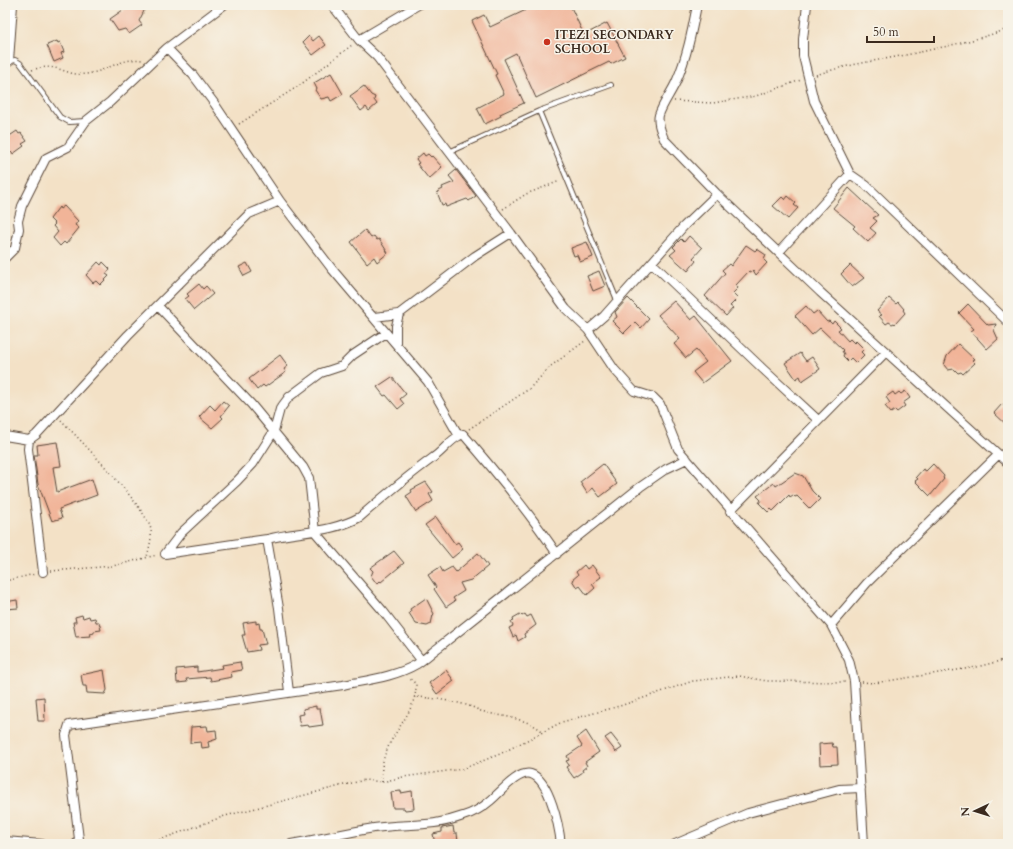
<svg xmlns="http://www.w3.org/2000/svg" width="1013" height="849" font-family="Cardo,serif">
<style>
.building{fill:#f1b498}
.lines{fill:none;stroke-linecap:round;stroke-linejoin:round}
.service-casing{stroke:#574537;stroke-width:6}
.minor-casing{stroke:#574537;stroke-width:10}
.path{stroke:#574537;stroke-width:1.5;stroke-dasharray:1 3;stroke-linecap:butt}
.service{stroke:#fff;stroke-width:4}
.minor{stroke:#fff;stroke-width:8}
.poi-dot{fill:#c8321e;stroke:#f7f3e8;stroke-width:1.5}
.labels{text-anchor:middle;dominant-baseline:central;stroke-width:3;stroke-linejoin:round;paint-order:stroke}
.poi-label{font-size:12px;font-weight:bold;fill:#3b2a1e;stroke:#f7f3e8;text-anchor:start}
</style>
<rect width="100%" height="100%" fill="#f7f3e8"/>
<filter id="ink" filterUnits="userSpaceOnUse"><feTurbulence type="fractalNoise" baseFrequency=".025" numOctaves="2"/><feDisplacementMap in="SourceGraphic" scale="8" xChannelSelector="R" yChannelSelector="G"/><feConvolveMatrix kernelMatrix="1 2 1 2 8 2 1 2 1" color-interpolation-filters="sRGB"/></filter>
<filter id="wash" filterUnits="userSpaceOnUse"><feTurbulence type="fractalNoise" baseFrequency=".012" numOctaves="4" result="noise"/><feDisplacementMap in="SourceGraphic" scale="16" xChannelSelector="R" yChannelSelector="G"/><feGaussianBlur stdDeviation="0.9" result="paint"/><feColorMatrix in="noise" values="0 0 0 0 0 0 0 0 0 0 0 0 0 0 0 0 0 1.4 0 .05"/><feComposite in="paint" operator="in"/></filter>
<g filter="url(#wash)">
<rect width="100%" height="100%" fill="#f3e1c6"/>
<g id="blocks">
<path class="building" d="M130,5H140L144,11L139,21L142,25L129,34L125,29L118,31L110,19Z
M524,5H570L584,35L607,23L625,57L611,64L609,62L536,98L516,53L504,59L524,103L500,114L501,116L485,124L477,108L504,94L495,75L497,74L472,21L484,15L490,27L526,10Z
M309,36L313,41L319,36L326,45L313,55L303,42Z
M57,41L58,43L60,42L64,52L61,53L63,58L54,62L47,45Z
M331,73L343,94L331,101L329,97L321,99L315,90L317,89L314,83Z
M364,86L371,95L375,97L374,100L377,104L369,111L366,107L361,111L350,96Z
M17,131L19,134L21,133L27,141L22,144L24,146L13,154L12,152L10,154L5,148V139Z
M423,153L425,156L428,154L431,157L432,156L442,167L429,179L417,164L419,163L416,159Z
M456,170L476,196L469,201L467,199L446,207L445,204L442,205L437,192L443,189L442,187L454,182L449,176Z
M849,188L878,215L873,218L877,221L870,228L876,233L868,242L853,228L855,226L833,208Z
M788,196L796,203L794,205L798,208L788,219L773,206L782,197L785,200Z
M64,206L78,221L75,225L79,228L66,244L64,242L60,246L53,238L58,232L53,226L55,224L50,219L59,207L60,209Z
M365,230L371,238L374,236L377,240L379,239L388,253L377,262L374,257L367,263L351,242Z
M689,236L702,248L693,258L696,261L688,271L670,255L676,250L673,247L681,239L684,242Z
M587,242L593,257L580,262L577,255L574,256L571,248Z
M746,245L755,251L757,249L766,255L764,260L767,263L756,275L753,270L751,272L749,271L736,285L738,288L733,293L738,298L730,306L733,308L726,316L705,296L725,273L722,270L729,264L731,266Z
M98,262L101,265L103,262L110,269L106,274L109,276L100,285L96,281L93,283L86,275Z
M247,263L252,272L244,276L239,267Z
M850,265L864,278L852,287L841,274Z
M599,271L605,286L593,291L587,276Z
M199,284L203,289L206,286L213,294L194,310L185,299L189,296L187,294Z
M628,298L649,319L641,328L635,322L624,333L612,321L617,317L615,312Z
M889,298L896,304L898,302L904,309L903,310L905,313L895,324L894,323L892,324L889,322L886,324L879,316L882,315L877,311Z
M674,301L691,320L696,316L732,361L702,383L693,372L706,362L696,350L686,358L674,344L680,339L658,315Z
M968,304L988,325L996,324L994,330L998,339L987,349L971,331L974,329L959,313Z
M806,306L813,314L817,311L827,322L829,321L832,324L834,321L841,328L838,330L848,341L850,339L854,343L856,341L864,349L861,352L864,355L856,363L851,358L848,361L843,356L844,354L842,351L843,350L820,328L812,335L795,316Z
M958,344L974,359L972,360L975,363L963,374L961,372L958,373L954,369L948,370L944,365L947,356Z
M800,353L806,361L812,357L820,369L802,381L800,376L796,379L785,363Z
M280,355L288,366L284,369L286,372L265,387L263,385L257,390L249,379Z
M392,377L406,394L400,399L404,404L398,409L386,395L384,396L377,387Z
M905,391L910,398L903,403L905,406L897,412L895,410L891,413L885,406L890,403L886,397L893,392L895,395L899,392L901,394Z
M223,401L229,406L221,416L223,418L212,428L199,417L210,405L215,410Z
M1002,404L1008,409V426L994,413Z
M57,442L61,466L53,467L57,492L92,479L97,495L59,509L62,518L52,521L38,484L34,455H38L37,445Z
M603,464L617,484L600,497L593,488L587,493L580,482Z
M933,464L944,476L943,478L944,479L930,496L915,481L918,479L916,477L923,469L926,471Z
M795,473L803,476L812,491L820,499L810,509L797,496L795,497L793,495L790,497L789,495L773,511L771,509L768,512L759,503L761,500L757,496L774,483L776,486Z
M426,482L433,492L429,494L433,501L416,512L406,496L412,492L411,490Z
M436,517L455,544L458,542L463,549L452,558L425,525Z
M394,551L404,563L381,582L380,581L377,584L371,576L373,571L370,568Z
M478,553L488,566L471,580L460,583L464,591L453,598L455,601L446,607L434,589L436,587L428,575L440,567L443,572L452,567L456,572Z
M584,565L587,569L592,565L601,577L592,584L595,588L587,595L580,586L577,588L572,580L578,575L576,572Z
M426,598L434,614L433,615L431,624L427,626L416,624L409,613L411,611L410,609Z
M17,600L18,608L6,609L5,602Z
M520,614L522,616L525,614L527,617L531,615L536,625L524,634L525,637L518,641L516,635L513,637L509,628L513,626L511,622L514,621L513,618Z
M82,615L83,618L89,616L90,619L95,618L96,622H99L101,630L94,631V633L90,634L91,636L76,637L73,622H76L75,617Z
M256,621V624L259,623L260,629H262L266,644L258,645L259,650L247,652L242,635H245L243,623Z
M240,662L242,670L231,672L232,677L211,681L210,677L186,679L187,682L177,683L176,669L197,667V672L223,668L222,665Z
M104,670L107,690L105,694L87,693L86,686H83L81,675Z
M446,670L454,681L437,694L429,683Z
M44,697L45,721H38L36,698Z
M316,706V709H320L323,725L309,727L308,725L300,726L298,715L304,714L303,709Z
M207,726L208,731L216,730L217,739L208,742L209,747L202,748L201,742L190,743L191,727Z
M586,731L599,752L585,762L587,766L582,770L583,772L574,778L566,767L569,765L566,761L569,760L567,756L582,746L577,738Z
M611,734L622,748L616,752L605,738Z
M832,743L833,747H837L838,764L820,765L819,744Z
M401,791V793L412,791L414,809L405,810L404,808H393L391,792Z
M453,826L454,833H457L458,843L435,844L433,834L442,832V828Z"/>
</g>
</g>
<g filter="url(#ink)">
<use href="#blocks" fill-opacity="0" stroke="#574537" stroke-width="1"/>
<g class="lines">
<defs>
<path id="service" d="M5,63L15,60L20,63L60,117L69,122L86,121
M539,111L617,300
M449,152L539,111L611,85"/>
<path id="minor" d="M332,5L359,40L377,57L511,233L566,309L588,330L614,369L634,391L653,397L660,404L678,449L831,625L849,660L854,681L864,844
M697,5C692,31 687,57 676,82C671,93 663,103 659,115C657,123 661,131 664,139L717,194L820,292L1008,463
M807,5L803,39V56L814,101L850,174L866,185L1008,322
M359,40L418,5
M167,48L193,75L214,103L280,201L332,269L428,382L459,436L463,434C496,472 529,512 557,554
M9,61L13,5
M779,252L850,174
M5,258L15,248L19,229L18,221L22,206L46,158L68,147L86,121L110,102L167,48L224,5
M652,263L763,369L818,420
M158,306L251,404L303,467L309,478L315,532L383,611L421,660
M374,317L399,314L475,256L511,233
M588,330L604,316L684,226L717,194
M396,344V326L399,314
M5,436L29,440L36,435L128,335L249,214L280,201
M29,440L28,449L43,572
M730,511L886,352
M267,539L279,608L289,692
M165,554L267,539C298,531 331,533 360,517C384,496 408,476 434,457C443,451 450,440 459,436
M165,554L181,533L237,481L253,464L274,431L280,409L289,397L321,373L342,366L353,355L386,333
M831,625L867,583L998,455
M5,841L42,844
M76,844L79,839L66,735L69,725L343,685C367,680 395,677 417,664C425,659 432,652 439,647L640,487L666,469L687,459
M291,844C318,839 346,833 374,828C406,823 431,828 463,816C473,813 482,808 490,801C499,794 518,770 531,774C550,780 559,827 561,844
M675,844L748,813L839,789L861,788"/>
</defs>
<use href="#service" class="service-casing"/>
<use href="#minor" class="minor-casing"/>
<path class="path" d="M32,70C59,61 65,77 86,74C106,72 122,57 142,60
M816,75C850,63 885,60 920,52C949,46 979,39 1008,29
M674,101L713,103L756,96L801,80
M239,124L300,85L352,45
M503,209L526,194L560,181
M5,229L10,224
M61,420C79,439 148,509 151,530C152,539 149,548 147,557
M469,429L529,389L551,366L585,341
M51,571L113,566L157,555
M5,581L35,574
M862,682L874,683L977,667L1008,659
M414,697C428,697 460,702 472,707C475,708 478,710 481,711C501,717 525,717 542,731
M382,782C377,739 417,720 416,684L409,678
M113,844L126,842L138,844
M148,844L225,816L348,784L365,780L382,782L403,777L462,769L500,754L562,722L623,705L693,681L739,676L767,681L846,682"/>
<use href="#service" class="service"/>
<use href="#minor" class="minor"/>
</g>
</g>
<circle class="poi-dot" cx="547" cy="42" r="4"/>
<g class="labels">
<g class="poi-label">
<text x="555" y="35">ITEZI SECONDARY<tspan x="555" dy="14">SCHOOL</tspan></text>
</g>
</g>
<rect width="1013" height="849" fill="none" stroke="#f7f3e8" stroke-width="20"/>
<g transform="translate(975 811) rotate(266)" stroke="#f7f3e8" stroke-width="3" paint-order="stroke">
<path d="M0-3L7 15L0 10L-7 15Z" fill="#3b2a1e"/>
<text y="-6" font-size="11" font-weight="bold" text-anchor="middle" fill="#3b2a1e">N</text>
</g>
<path d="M867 36v6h67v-6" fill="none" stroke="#3b2a1e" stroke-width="2"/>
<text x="873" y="36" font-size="12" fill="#3b2a1e" stroke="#f7f3e8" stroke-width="3" paint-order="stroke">50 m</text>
</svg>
